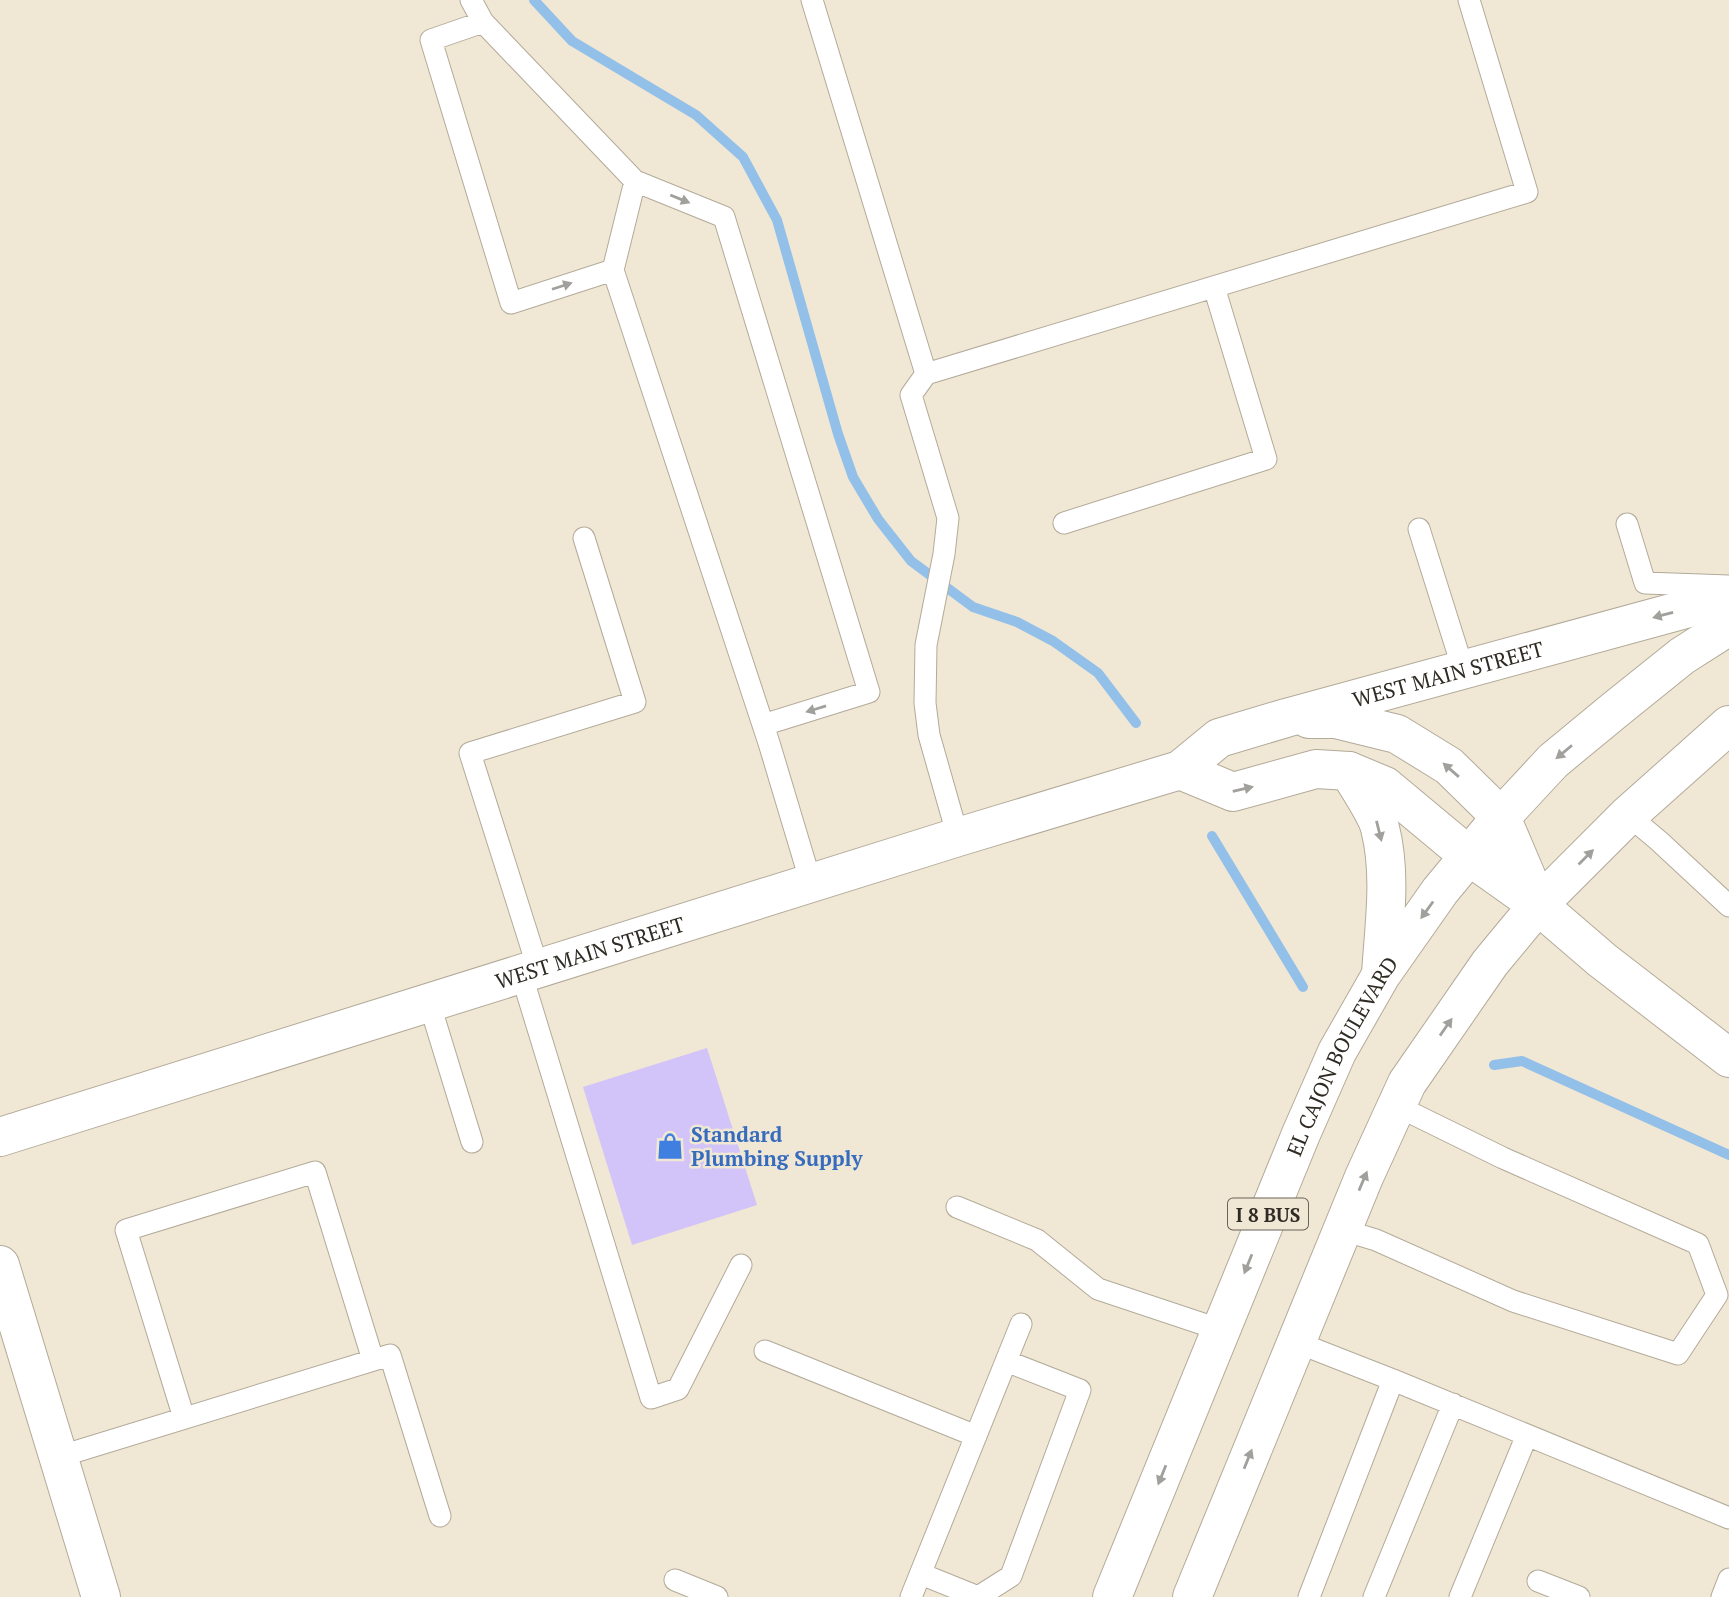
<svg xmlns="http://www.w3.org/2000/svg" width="1729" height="1597" font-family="'PT Serif',serif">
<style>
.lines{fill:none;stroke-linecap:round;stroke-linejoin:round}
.stream{stroke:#93c0e9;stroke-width:10}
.building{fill:#d2c3f8}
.lane-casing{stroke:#b3aa99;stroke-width:23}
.secondary-casing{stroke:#b3aa99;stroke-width:40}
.primary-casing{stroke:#b3aa99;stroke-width:40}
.lane{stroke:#fff;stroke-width:21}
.secondary{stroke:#fff;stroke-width:38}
.primary{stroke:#fff;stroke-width:38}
.oneway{fill:#a1a09c}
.labels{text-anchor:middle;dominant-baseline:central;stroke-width:5;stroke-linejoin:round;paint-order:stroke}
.shield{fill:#f1e7d5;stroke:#696359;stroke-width:2}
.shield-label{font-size:19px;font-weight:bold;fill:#2f2b24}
.street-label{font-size:21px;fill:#2f2b24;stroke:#f1e7d5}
.shop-label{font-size:21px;font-weight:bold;fill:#366cbe;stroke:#f1e7d5;text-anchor:start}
</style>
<rect width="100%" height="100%" fill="#f1e7d5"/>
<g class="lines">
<path class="stream" d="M534,0L572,41L696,115L743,157L777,220L838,434L853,477L878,519L911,561L973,607L1017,622L1053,641L1098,673L1136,723
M1212,836L1303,987
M1494,1065L1522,1061L1729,1155"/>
</g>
<path class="building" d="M707,1048L757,1205L632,1245L583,1087Z"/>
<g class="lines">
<defs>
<path id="lane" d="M471,0L483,22L431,40L511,303L613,270
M812,0L926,374L1527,192L1469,0
M483,22L635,181L724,217L869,692L763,725
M635,181L613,270L769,743L811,883
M926,374L911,395L948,518L944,554L926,645L925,703L929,735L958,837
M1064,523L1266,459L1214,287
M1627,524L1645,583L1729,586
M1419,529L1463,669
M1628,815L1659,841L1729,906
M538,968L470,753L635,702L584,538
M521,973L651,1398L678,1389L741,1265
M429,1002L472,1142
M957,1207L1037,1240L1098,1289L1221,1330
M1343,1230L1376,1240L1513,1301L1678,1354L1717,1295L1698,1244L1503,1158L1397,1106
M1296,1342L1393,1380
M765,1351L976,1436
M184,1418L126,1230L315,1172L373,1360
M58,1457L390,1355L440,1516
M921,1574L978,1597L1011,1576L1080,1390L1006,1361
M675,1580L717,1597
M1538,1581L1579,1597
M911,1597L1021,1324
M1309,1597L1393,1380L1729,1518
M1374,1597L1453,1404
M1460,1597L1527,1435
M1722,1597L1729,1579"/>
<path id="secondary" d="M1538,905L1602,960L1729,1058
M0,1265L101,1597"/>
<g id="primary">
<path d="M1309,719H1336L1397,734L1449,766L1501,817L1538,904"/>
<path d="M1180,770L1233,792L1316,769L1349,771L1385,786L1469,856L1538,905"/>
<path d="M1349,771C1357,785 1377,814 1380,828C1392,875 1384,926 1381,974"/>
<path id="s1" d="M0,1137L958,837L1180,770L1219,738L1286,718L1693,607L1729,600"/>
<path id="s2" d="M1112,1597L1301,1134L1337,1052L1381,975L1440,891L1469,856L1501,817L1553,761L1616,709L1682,656L1729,626"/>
<path d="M1192,1597L1364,1177L1407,1083L1490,963L1538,905L1628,815L1729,725"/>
</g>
</defs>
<use href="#lane" class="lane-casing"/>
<use href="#secondary" class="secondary-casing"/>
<use href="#primary" class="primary-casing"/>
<use href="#lane" class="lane"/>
<use href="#secondary" class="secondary"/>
<use href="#primary" class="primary"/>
</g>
<defs><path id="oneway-solid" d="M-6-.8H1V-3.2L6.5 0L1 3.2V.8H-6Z" transform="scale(1.75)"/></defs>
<g class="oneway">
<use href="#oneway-solid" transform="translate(680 199) rotate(22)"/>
<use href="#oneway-solid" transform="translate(562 286) rotate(-18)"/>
<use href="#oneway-solid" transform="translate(1663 615) rotate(165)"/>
<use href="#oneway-solid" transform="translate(816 709) rotate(163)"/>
<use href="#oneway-solid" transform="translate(1564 752) rotate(140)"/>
<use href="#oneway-solid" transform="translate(1451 770) rotate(-139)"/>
<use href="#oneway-solid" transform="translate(1243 789) rotate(-13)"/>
<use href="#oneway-solid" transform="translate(1379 831) rotate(76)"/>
<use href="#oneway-solid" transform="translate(1586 857) rotate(-45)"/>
<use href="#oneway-solid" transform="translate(1427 910) rotate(126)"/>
<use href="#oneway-solid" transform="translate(1446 1027) rotate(-55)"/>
<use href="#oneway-solid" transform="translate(1363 1181) rotate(-67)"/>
<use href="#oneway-solid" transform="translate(1248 1264) rotate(112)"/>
<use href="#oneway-solid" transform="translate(1248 1459) rotate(-68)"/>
<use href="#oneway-solid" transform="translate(1162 1475) rotate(112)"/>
</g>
<defs>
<symbol id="shop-bare" viewBox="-9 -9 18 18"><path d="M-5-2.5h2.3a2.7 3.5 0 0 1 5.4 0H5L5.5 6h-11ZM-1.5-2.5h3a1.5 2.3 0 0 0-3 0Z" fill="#3f7fe0" stroke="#f1e7d5" stroke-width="2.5" paint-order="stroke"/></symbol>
</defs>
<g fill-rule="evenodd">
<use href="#shop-bare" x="651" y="1127" width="38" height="38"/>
</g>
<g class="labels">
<rect class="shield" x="1228" y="1198.5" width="80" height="31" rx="5"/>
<g class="shield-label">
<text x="1268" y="1214">I 8 BUS</text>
</g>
<g class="street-label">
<text stroke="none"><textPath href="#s1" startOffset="1524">WEST MAIN STREET</textPath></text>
<text stroke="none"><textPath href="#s1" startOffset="618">WEST MAIN STREET</textPath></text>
<text stroke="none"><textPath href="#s2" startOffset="588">EL CAJON BOULEVARD</textPath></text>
</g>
<g class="shop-label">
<text x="691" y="1134">Standard<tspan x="691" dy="24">Plumbing Supply</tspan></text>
</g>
</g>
</svg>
